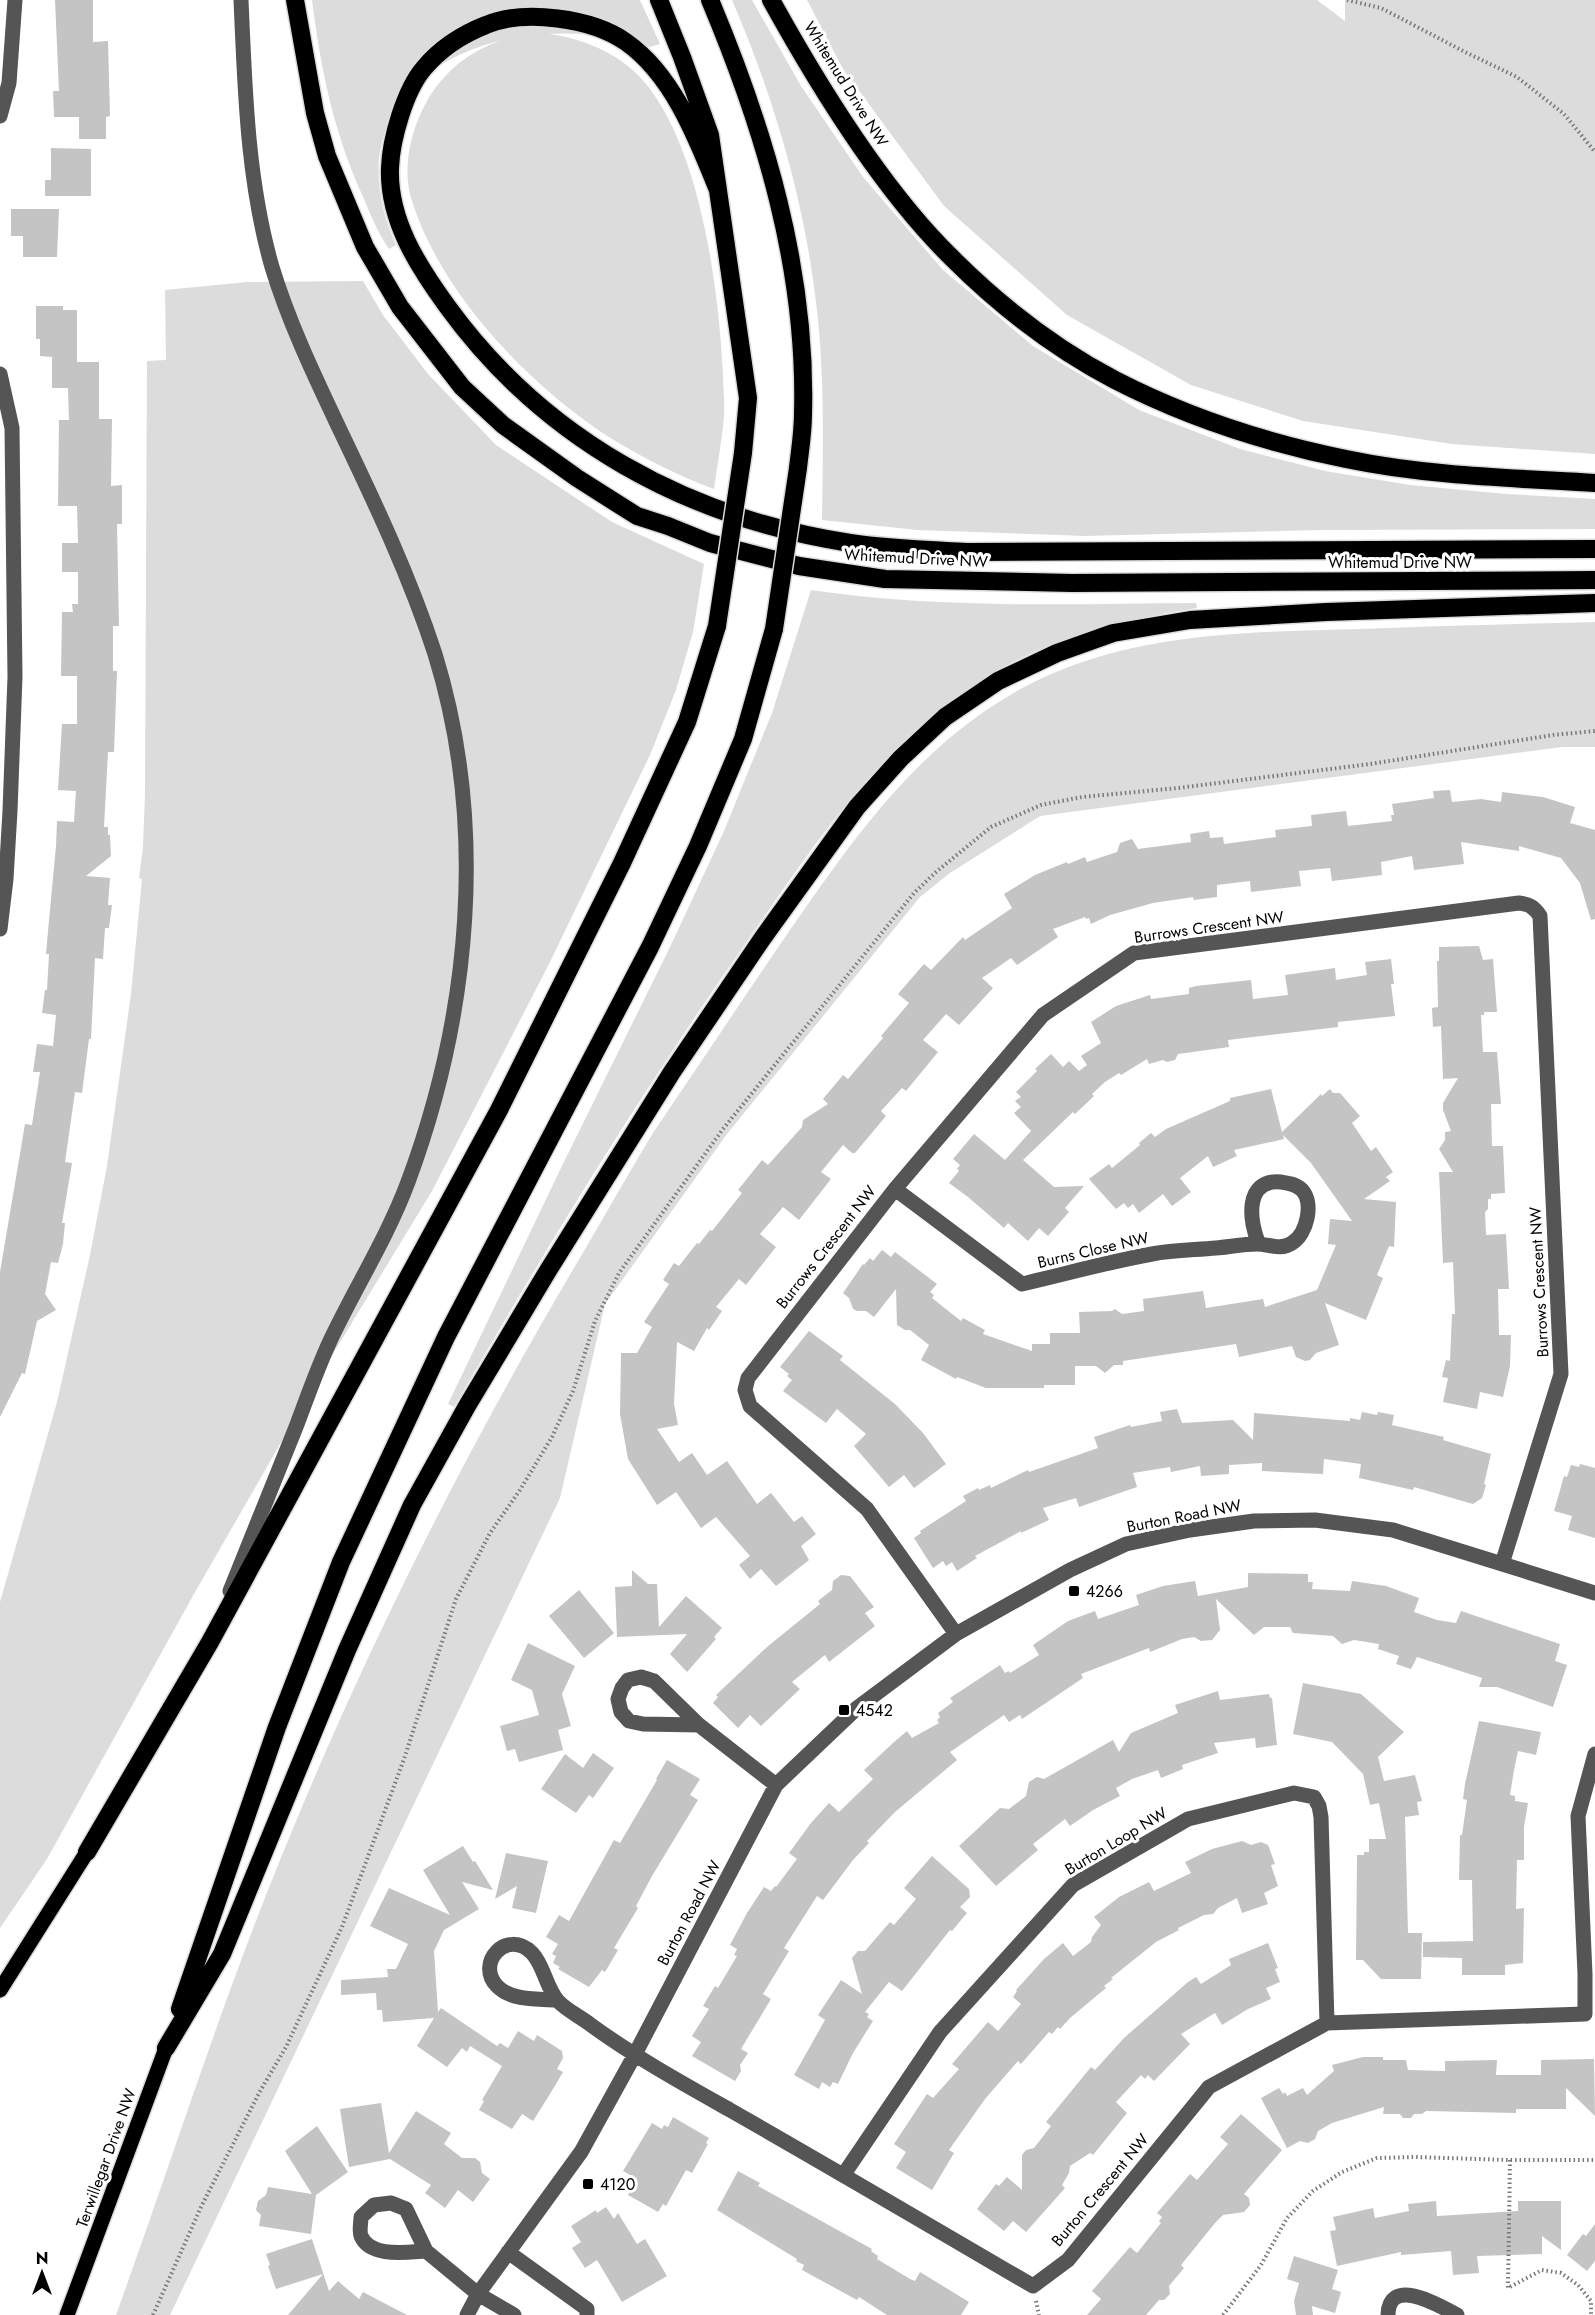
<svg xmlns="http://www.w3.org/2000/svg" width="1595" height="2315" font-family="Jost,sans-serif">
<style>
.green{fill:#dcdcdc}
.building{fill:#c4c4c4}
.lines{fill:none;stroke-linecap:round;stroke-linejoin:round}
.major-casing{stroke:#dbdbdb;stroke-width:18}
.highway-casing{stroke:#dbdbdb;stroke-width:21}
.path{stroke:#777;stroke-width:4;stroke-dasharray:1.5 3;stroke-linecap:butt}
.minor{stroke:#555;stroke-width:15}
.major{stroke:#000;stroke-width:15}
.highway{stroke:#000;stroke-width:18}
.highway-bridge-casing{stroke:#dbdbdb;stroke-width:21;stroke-linecap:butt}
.highway-bridge{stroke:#000;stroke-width:18}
.poi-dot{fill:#000;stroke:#fff;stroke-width:2}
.labels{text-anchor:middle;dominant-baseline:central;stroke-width:6;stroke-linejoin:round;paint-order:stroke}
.street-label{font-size:16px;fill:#000;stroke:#fff}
.poi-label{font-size:16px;fill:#000;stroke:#fff;text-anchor:start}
</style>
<rect width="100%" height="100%" fill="#fff"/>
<path class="green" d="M312,0H640L660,44L650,47C505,0 321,77 396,245L389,249C378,233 371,216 364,199C334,134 321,71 312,0Z
M732,0H752L801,86L863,177L943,270L1033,346L1139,410L1240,449L1325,471L1410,485L1506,494L1595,499V529L1322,530L1085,536L917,530L822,520C823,447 825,374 816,302C804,199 773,95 732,0Z
M807,0H1317L1345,21V0H1595V454L1452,444L1303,421L1191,385L1067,315L944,206L843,69Z
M543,33C577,37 611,49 637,74C700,137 719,290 723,376C723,389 725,404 724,417C722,441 717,465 714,489C679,476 643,458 612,439C530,387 439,292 411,198C402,167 411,129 427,101C452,58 493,36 543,33Z
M363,281L383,315L428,374L496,445L612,522L704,564L693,632L676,690L650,755L549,964L432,1191L311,1390L194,1594L47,1859L0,1928V1602L57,1402L90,1255L107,1166L131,994L142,879L139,878L143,847L145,793L147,361L166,360L165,290L247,282Z
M811,590C939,609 1068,604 1196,603L1197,608C1109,622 1033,642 959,695C871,758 809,852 748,940C642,1091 546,1248 454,1407L448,1404L560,1170L671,945L724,831L772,713Z
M1595,622V747H1562L1040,816L950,873L920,897L727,1134L605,1304L560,1498L170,2315H116C171,2163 219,2010 280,1860C365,1650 468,1446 584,1251C607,1212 629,1172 653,1133C678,1095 704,1058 729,1020C759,975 789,931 820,887C879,804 940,730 1032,683C1133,632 1249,632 1360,629C1438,626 1517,624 1595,622Z"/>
<path class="building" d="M55,0H93V42L108,41L110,116L106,117V139H79V117H54L53,91H59Z
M51,148L91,149V196H45V180H51Z
M11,209H59L57,257H23V236H11Z
M36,306H63V310H77V362H99V419H112L111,486L122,485V524H117L119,626H113V671H117L114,752H108L104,827H108V835H110L111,856L86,876L110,878L108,905H112L109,928H105L103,959L95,958L91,1039H89L82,1093L75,1092L65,1162L72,1163L62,1223H65L63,1244L58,1263L51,1262L45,1294L56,1310L37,1321L25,1374L22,1373L0,1417V1272L25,1124L32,1125L40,1072H33L37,1044L53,1046L56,1015L42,1013L45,990H47L49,954H46L48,931L56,846L57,821L74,822L76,791L58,790L62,724H77V676H61L62,612H73L72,604H78V572H62V543H78L77,506H58L59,420H69L68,388H52V357L40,356V339H36Z
M1450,790L1452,802L1481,799L1501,802L1502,792L1543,797L1575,807L1570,823L1595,830V919L1591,920L1580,883L1561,858L1519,846V851L1461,842L1464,864L1414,870L1412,856L1381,862L1382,875L1332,881L1330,868L1299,871L1301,886L1251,892L1250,881L1217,885V897L1194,900L1193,897L1153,903L1110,915L1091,924L1089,918L1086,919L1085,917L1053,929L1058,937L1017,965L1011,958L982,978L993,988L959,1025L946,1014L923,1040L938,1052L906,1091L902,1088L881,1111L886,1116L855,1153H852L843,1145L821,1172L831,1179L799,1220L783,1207L760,1234L776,1247L746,1285L739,1279L716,1307L722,1311L709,1330L707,1328L694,1351L677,1342L674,1404L678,1425L657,1429L679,1462L692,1453L707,1475L727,1461L757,1504L771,1493L794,1522L802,1516L816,1534L801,1546L809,1560L776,1586L761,1569L750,1579L739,1565L750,1556L716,1517L701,1528L676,1492L657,1505L628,1459L620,1414L621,1353H637L652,1327L644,1322L669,1284L663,1280L674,1263L679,1266L697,1243L699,1244L710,1230L712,1231L742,1193L738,1190L762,1160L768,1165L802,1127L803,1120L828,1104L823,1099L843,1075L848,1079L883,1038L881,1036L909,1003L898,994L924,964L931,970L963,937L965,940L1012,908L1004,894L1035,875L1067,862L1068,864L1085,857L1087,862L1117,852L1120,843L1132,839L1138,849L1191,842L1190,834L1209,831L1210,838L1223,837L1224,844L1276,837L1275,830L1312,826L1311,815L1346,811L1348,826L1392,821L1391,815H1394L1392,804L1434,798L1433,791Z
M1479,946L1483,960L1493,959L1497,1012H1484V1015H1481L1483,1052H1497L1501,1104H1491L1492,1146H1503L1505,1193L1491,1194V1199H1488V1209L1485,1212L1486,1235L1506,1234L1509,1289H1498L1499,1335H1511L1510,1366L1503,1397L1480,1392L1477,1409L1443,1402L1448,1378L1442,1377L1446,1360L1450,1361L1452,1314H1455L1453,1262L1443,1263L1439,1172H1453L1439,1149L1445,1140V1132L1451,1131L1443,1110V1103L1458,1078L1443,1079L1441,1026L1433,1027L1432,1008L1438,1007L1437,961H1439V947Z
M1391,959L1394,984H1391L1395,1016L1338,1022V1027L1228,1040L1229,1047L1178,1054L1175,1060L1167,1062L1163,1060L1149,1064L1147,1059L1121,1075L1119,1073L1105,1082L1092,1094L1094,1096L1075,1114L1073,1112L1023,1160L1054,1187L1084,1186L1065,1208L1069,1212L1048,1236L1039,1228L1028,1241L1008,1223L1004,1228L968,1197L949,1183L959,1171L957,1169L960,1165L953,1159L974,1134L1005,1160L1031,1131L1014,1113L1021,1107L1015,1101L1021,1097L1016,1092L1037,1071L1035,1069L1051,1054L1063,1067L1069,1061L1079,1071L1087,1065L1081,1056L1101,1043L1091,1022L1116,1006L1150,995L1151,999L1189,994V988L1196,986L1251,980L1253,999L1288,995L1285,975L1335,968L1336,980L1367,975L1365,962Z
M1271,1089L1282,1132L1321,1094L1322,1096L1330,1089L1333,1093H1340L1360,1116L1352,1123L1371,1151L1376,1147L1393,1172L1386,1177L1390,1181L1364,1199L1396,1202L1394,1247L1389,1246L1377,1275L1383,1278L1366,1320L1325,1303L1339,1345L1316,1353L1310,1360L1305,1361L1296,1357L1292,1346L1239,1357L1236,1344L1123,1361V1365H1114L1105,1373L1096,1366H1075V1385H1044V1388H986L957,1377L956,1379L921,1360L929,1345L910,1330H905L897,1325L896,1289L874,1317L866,1311H857L853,1309L849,1298L843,1293L863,1264L864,1265L870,1258L873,1261L882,1250L891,1257L895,1252L937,1284L930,1292L934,1295L932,1298L961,1321L963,1318L985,1330L983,1334L1032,1351V1344H1050V1333H1080L1079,1312L1112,1311L1115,1309L1122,1314L1144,1311L1143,1299L1203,1291L1206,1308L1263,1299L1265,1307L1317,1290L1336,1245L1328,1244L1330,1219L1352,1221L1311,1163L1283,1135L1284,1139L1276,1141L1234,1150L1237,1156L1213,1167L1208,1156L1180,1178L1191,1192L1172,1206L1163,1194L1139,1213L1133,1204L1128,1208L1124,1203L1116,1209L1089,1179L1109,1164L1112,1168L1140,1145L1139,1143L1151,1133L1155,1137L1166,1129L1230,1101V1098Z
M809,1331L843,1356L840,1360L895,1404L923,1433L946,1464L914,1488L904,1475L889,1487L854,1446L866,1434L837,1409L826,1423L783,1391L792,1380L787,1376L789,1374L780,1367Z
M1177,1409L1182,1423L1233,1420L1253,1440L1254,1413L1350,1421V1418L1360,1420L1362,1412L1377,1415L1378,1412L1394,1415L1392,1425L1444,1437L1443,1440L1491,1454L1484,1484L1486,1485L1482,1498L1473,1504L1414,1487L1413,1490L1359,1478L1361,1464L1324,1459L1323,1474L1262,1471V1463L1229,1465V1474L1201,1476L1200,1466L1171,1472L1170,1467L1133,1473L1137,1487L1079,1507L1076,1498L1043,1508L1049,1520L1021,1533V1531L975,1556L977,1558L957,1571L952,1562L946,1566L943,1561L933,1568L914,1538L921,1533L920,1531L966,1501L963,1496L978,1488L979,1490L990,1485L991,1488L1028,1470L1029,1472L1098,1448L1094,1437L1130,1425L1131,1427L1162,1421L1160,1412Z
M1580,1464L1595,1468V1538L1568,1530L1572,1516L1554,1511L1564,1476L1567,1477L1571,1465L1579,1467Z
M632,1570L648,1584H657L659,1627L686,1596L722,1628L714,1637L716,1639L687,1672L670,1654L687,1634L617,1637L615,1587L632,1586Z
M1248,1573L1308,1574V1582H1313L1312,1589L1350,1591L1352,1581L1386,1586L1419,1598L1414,1612L1437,1620L1456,1623L1461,1611L1560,1644L1555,1661L1567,1665L1553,1707L1497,1687H1479L1482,1678L1417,1657L1411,1669L1396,1664L1399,1656L1378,1649L1379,1644L1354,1640L1342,1644L1333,1636L1293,1633L1290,1627H1264L1254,1635L1216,1599L1220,1630L1212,1640L1201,1641L1194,1637L1182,1639L1150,1652L1149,1648L1081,1674L1083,1678L1022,1719L1020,1715L1009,1722L1004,1715L950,1752L957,1760L895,1812L867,1841L869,1843L853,1860L823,1900L817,1896L784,1948L789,1951L763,1994L771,1999L741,2049L748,2053L740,2065L741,2071L735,2081L692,2056L701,2042L692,2036L709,2009L703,2006L715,1986L718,1988L737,1956L734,1955L737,1949L730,1945L747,1913L764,1887L771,1891L775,1886L776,1887L797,1859L789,1853L811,1823L829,1803L839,1812L873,1779L864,1770L893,1743L907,1731L912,1738L939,1723L937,1720L940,1717L938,1713L953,1702L950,1698L1000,1665L1005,1673L1009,1671L1010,1673L1039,1655L1033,1645L1068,1621L1095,1611L1098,1619L1139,1605L1136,1595L1163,1586L1195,1581L1198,1596L1248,1587Z
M841,1575L850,1576L874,1607L865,1613L875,1626L829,1662L825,1655L792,1682L800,1689L761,1726L750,1715L738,1728L713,1703L718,1697L716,1695L767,1647L820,1604L818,1601L832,1590L833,1581Z
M579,1590L614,1633L584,1658L549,1616Z
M528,1643L575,1666L562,1694L571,1726L558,1730L563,1750L519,1762L515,1749L507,1751L500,1726L539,1715L532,1690L511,1680Z
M1303,1683L1361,1694L1404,1732L1378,1757L1384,1781L1415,1775L1422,1801L1417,1802L1419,1815L1405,1817L1408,1933H1422L1421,1979H1381L1363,1960H1356L1357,1855H1364V1852H1369V1839H1386L1379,1803L1370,1805L1363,1774L1332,1742L1293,1734Z
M1218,1691L1220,1700L1269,1694L1270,1698H1272L1277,1745L1256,1748L1255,1738L1214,1743L1218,1753L1182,1765L1183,1769L1161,1778L1158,1770L1132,1779L1116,1788L1120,1796L1093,1810L1070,1826L1065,1819L1033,1844L1038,1850L996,1886L959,1846L1000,1808L1009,1809L1026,1796L1029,1782L1037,1777L1044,1779L1113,1740L1119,1752L1131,1733L1178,1713L1175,1705Z
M1479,1721L1541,1732L1536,1755L1518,1751L1514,1770L1510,1795L1515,1796V1801L1528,1803L1524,1827V1860H1517L1516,1909L1524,1908L1523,1963L1505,1965V1975H1462V1958L1423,1957V1942L1473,1941L1472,1880H1459L1460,1835H1462L1467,1800L1463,1799L1465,1784Z
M593,1753L614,1768L593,1798L589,1795L576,1813L541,1789L565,1754L583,1768Z
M667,1760L700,1779L690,1795L698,1800L652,1876L636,1906L638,1908L614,1948L618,1950L605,1972L602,1970L589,1987L558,1969L560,1967L553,1963L556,1956L552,1954L558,1944L546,1937L559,1915L569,1921L614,1840L620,1843L657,1780L656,1779Z
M1242,1841L1251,1845L1261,1842L1268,1845L1275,1864L1271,1865L1278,1886L1264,1893L1268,1904L1242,1913L1237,1898L1218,1908L1213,1914L1204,1915L1178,1928L1179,1930L1156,1942L1111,1978L1113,1979L1104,1986L1106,1988L1070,2018L1060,2029L1058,2027L1052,2034L1049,2032L1021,2064L1018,2061L985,2099L949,2150L954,2153L932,2190L896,2168L906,2152L894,2144L927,2094L933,2098L959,2069L952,2064L988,2022L998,2031L1021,2004L1013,1997L1017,1991L1016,1990L1044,1959L1063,1943L1073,1956L1091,1942L1092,1937L1101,1925L1094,1917L1119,1897L1149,1882L1154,1891L1191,1873L1185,1862L1212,1849Z
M463,1846L473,1862L475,1861L493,1890L462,1882L479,1909L444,1930L434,1951L438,2012L441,2008L497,2046L500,2043L508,2048L518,2031L534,2041L537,2035L562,2051L563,2058L557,2069L563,2072L550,2094L533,2121L522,2114L512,2129L479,2110L484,2101L482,2100L502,2066L470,2046L467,2052L462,2048L447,2067L417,2046L434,2018L383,2022L382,2010H377L376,1993L341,1995V1980L388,1977L387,1969H396L408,1944L370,1926L389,1888L450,1915L423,1870Z
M506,1853L548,1861L536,1913L512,1908L517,1886L495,1899Z
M932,1856L969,1889L970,1897L960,1907L967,1913L952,1931L950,1930L902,1991L889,1982L865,2012L869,2014L867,2017L873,2021L853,2053L838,2084L833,2082L830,2087L822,2082L819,2089L794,2075L825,2020L818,2015L841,1980L862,1994L852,1958L858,1951H865L890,1922L894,1925L916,1899L904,1888Z
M1268,1943L1278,1968L1275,1969L1280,1982L1266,1988L1271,1999L1248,2009L1222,2025L1215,2013L1181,2034L1190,2044L1154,2081L1148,2075L1145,2079L1141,2075L1116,2102L1127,2113L1093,2155L1090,2153L1070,2166L1069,2173L1062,2185L1065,2188L1026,2232L1013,2221L1004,2231L977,2209L996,2184L999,2186L1007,2177L1022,2190V2155L1026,2150L1034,2148L1051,2126L1046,2122L1091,2067L1095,2070L1124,2038L1188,1982L1196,1977L1201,1984L1231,1965L1229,1959Z
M1363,2057H1383V2060H1406L1408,2070L1445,2071V2061L1497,2060L1496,2075H1541V2060L1594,2059L1595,2116L1566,2088V2109H1516V2113L1426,2111L1422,2114H1414L1411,2118H1403L1400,2114H1383L1384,2107L1332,2123L1318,2131L1315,2139L1308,2143L1300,2141L1287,2148L1261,2098L1279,2088L1283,2094L1285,2092L1287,2096L1303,2088L1307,2095L1334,2071L1332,2065Z
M381,2103L389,2153L416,2111L451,2133L444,2144L462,2158H475L480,2162L482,2173L490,2179L473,2202L458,2190L445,2208L425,2193L431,2185L390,2159L349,2167L340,2109Z
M1241,2114L1282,2150L1244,2194L1249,2198L1250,2205L1244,2212L1223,2215L1215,2223L1181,2265L1184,2268L1169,2286L1170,2294L1164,2300H1159L1146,2315H1087L1101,2299L1092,2291L1130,2247L1137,2253L1161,2223L1159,2221L1162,2217L1157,2213L1190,2174L1197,2180L1228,2144L1220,2137Z
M673,2117L709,2138L706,2143L708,2144L692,2173L686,2170L666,2206L663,2204L658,2212L628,2195L637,2179L623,2171L652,2123L662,2129L664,2125L668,2127Z
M317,2126L348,2172L316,2195L311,2234L259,2226L261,2215L256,2210L258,2201L266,2195L268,2187L312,2194L285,2151Z
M738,2171L760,2183L758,2186L872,2249L871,2251L878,2256L877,2259L910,2279L915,2281L920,2272L969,2302L961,2315H887L859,2297L857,2300L802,2270L804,2265L796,2261L797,2259L717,2210Z
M1436,2201L1437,2216L1518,2211V2201H1561V2250L1542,2236V2254L1477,2256L1479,2273L1453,2275L1451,2251L1401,2255V2252L1337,2266L1330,2231L1336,2230L1333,2217L1373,2208L1375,2218L1409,2211L1408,2204Z
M606,2207L614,2219L618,2213L637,2244L645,2239L667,2276L622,2302L597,2260L585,2268L572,2248L581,2242L571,2226L596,2210L597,2213Z
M1595,2224V2261L1587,2271L1567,2255L1583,2234L1586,2236Z
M312,2239L329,2291L338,2281L359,2299L363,2292L407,2315H288L323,2274L276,2289L268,2266L270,2265L266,2254Z
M1294,2256L1338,2270L1332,2289L1341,2292L1335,2313L1312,2306L1313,2315H1296L1294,2301L1299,2283L1287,2279Z"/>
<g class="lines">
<defs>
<path id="major" d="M0,1990L87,1852
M67,2315L166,2048"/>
<path id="highway" d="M295,0L315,113L327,156L365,247L400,307L462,387L503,425L577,478L637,516L668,526L710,543L799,566L885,579L1072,583L1595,580
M659,0L682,57L710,135L748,398L743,453
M710,0C765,131 807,270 803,414C803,432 800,450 798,468
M771,0C818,85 882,190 952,258C999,305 1056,349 1115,380C1187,417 1267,443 1346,459C1427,476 1513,478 1595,483
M718,190C697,138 673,75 626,42C592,18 524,9 486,25C463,34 440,49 424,68C405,90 391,139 390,168C388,220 418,266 447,306C544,440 688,518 850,543C890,549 929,550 970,552L1595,549
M87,1852L210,1642L499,1110L622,863L687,722L717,626
M180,2009L277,1727L341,1562L446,1337L650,947L698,846L743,739L774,629
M166,2048L222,1954L347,1650L412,1505L467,1406L549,1269L672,1072L762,939L857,807L901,758L945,717L998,681L1057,653L1113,633L1190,620L1326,612L1595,603"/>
</defs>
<use href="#major" class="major-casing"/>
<use href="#highway" class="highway-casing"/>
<path class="path" d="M1347,0L1381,8L1465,52L1517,77L1564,114L1595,152
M1510,2160L1508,2288L1542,2270L1561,2273L1578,2285L1591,2301V2315
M1036,2301L1039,2315
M153,2315L201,2207L259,2093L286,2047L342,1927L404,1759L456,1599L490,1533L520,1490L552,1437L573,1391L595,1321L619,1273L723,1129L914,893L936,872L991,827L1041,805L1082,797L1178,788L1370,764L1553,735L1595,731
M1223,2315L1261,2265L1287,2218L1313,2191L1342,2172L1377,2158L1415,2157L1510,2160H1595"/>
<path class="minor" d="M0,116L9,83L15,0
M0,374L12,428L15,677L10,811L6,879L0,929
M895,1189L1022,1284C1065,1274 1108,1262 1152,1254C1173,1250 1195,1250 1216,1248C1229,1247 1243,1244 1257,1244C1269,1244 1280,1251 1292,1243C1307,1234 1314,1203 1302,1190C1296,1184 1288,1183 1281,1182C1244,1178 1249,1222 1259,1244
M230,1591C252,1536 274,1482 296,1427C307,1398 317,1369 330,1341C355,1288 387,1238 408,1182C470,1015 488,826 435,654C410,577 375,503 340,430C315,377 289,323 272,267C247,180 245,89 241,0
M956,1634L867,1509L750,1406L745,1390L748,1378L895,1189L1043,1015L1134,953L1519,903C1529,904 1534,907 1540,916L1561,1374L1502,1564
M699,1725L643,1724L629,1721L621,1712L618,1699L622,1688L628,1680L641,1677L654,1681L699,1725L776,1785
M557,2000C539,1999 511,2001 497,1986C475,1963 507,1928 532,1953C544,1965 546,1988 558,2001C566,2010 581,2017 591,2025C635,2057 682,2083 730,2110C832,2168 932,2227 1033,2286L1068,2260L1209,2087L1327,2023L1585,2014V1974L1578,1816L1595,1754
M844,2174L940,2032L1073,1885L1188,1819L1294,1793L1314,1797L1319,1806L1321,1817L1327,2023
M426,2251C407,2252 370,2258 361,2236C359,2231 361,2223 361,2217L374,2205L391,2203L406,2209L426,2251L478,2294L514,2315
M508,2252L587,2309V2315
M467,2315L478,2294L581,2152L634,2056L776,1785L857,1708L956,1634L1070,1570L1126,1544L1190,1530L1254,1521L1315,1520L1393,1530L1595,1593
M1388,2315C1389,2275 1440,2306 1457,2315"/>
<use href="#major" class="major"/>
<use href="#highway" class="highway"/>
<defs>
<path id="highway-bridge" d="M717,626L743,453
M774,629L798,468"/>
</defs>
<use href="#highway-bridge" class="highway-bridge-casing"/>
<use href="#highway-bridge" class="highway-bridge"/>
</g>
<g class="poi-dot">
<rect x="1068" y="1585" width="12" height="12" rx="3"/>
<rect x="838" y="1704" width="12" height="12" rx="3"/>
<rect x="582" y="2178" width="12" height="12" rx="3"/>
</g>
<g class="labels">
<g class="street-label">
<text transform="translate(846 84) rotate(58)">Whitemud Drive NW</text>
<text transform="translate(916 558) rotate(3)">Whitemud Drive NW</text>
<text x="1400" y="562">Whitemud Drive NW</text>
<text transform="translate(1209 927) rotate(-8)">Burrows Crescent NW</text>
<text transform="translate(826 1247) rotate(-52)">Burrows Crescent NW</text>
<text transform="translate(1093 1250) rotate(-13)">Burns Close NW</text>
<text transform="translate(1539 1282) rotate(-93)">Burrows Crescent NW</text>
<text transform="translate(1184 1516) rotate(-11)">Burton Road NW</text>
<text transform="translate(1116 1841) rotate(-31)">Burton Loop NW</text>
<text transform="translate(689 1913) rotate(-62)">Burton Road NW</text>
<text transform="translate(106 2158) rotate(-70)">Terwillegar Drive NW</text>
<text transform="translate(1100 2190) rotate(-50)">Burton Crescent NW</text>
</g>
<g class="poi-label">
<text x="1086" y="1591">4266</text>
<text x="856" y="1710">4542</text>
<text x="600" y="2184">4120</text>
</g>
</g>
<g transform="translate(42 2273)" stroke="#ffffff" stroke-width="4.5" paint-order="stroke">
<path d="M0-4.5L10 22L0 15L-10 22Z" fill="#000000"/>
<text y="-9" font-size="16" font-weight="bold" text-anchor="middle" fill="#000000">N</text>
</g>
</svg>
